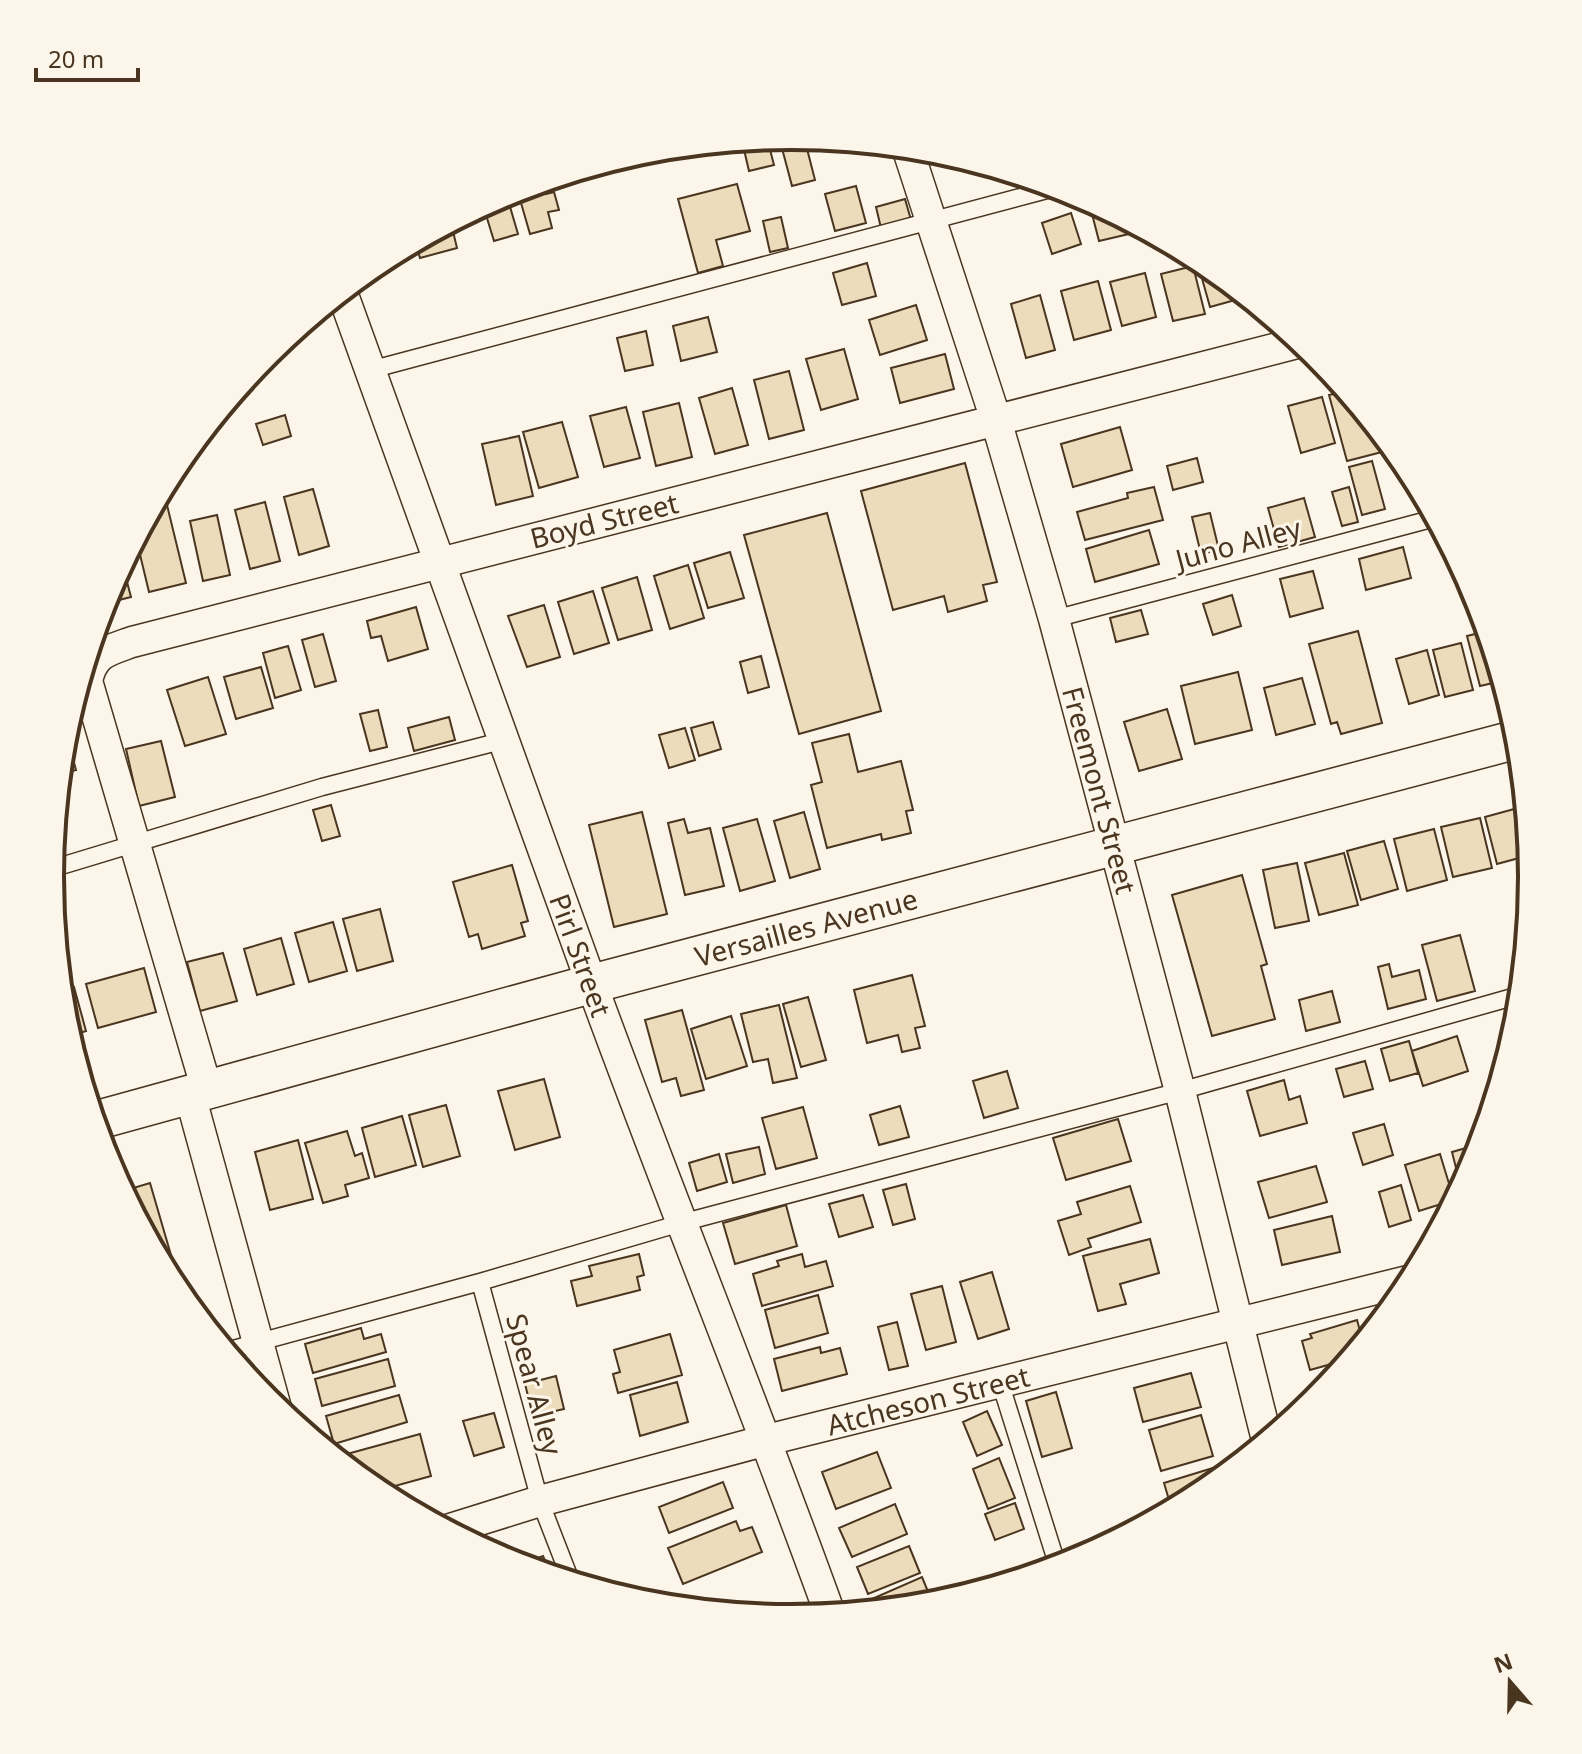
<svg xmlns="http://www.w3.org/2000/svg" width="1582" height="1754" font-family="'Noto Sans',sans-serif">
<style>
.building{fill:#ecdcbc;stroke:#4a3520;stroke-width:2}
.lines{fill:none;stroke-linecap:round;stroke-linejoin:round}
.service-casing{stroke:#4a3520;stroke-width:19}
.minor-casing{stroke:#4a3520;stroke-width:33}
.tertiary-casing{stroke:#4a3520;stroke-width:41}
.service{stroke:#fbf6e9;stroke-width:16}
.minor{stroke:#fbf6e9;stroke-width:30}
.tertiary{stroke:#fbf6e9;stroke-width:38}
.labels{text-anchor:middle;dominant-baseline:central;stroke-width:6;stroke-linejoin:round;paint-order:stroke}
.street-label{font-size:28px;fill:#4a3520;stroke:#fbf6e9}
.rim{fill:none;stroke:#4a3520;stroke-width:4}
</style>
<rect width="100%" height="100%" fill="#fbf6e9"/>
<path class="building" d="M791,136L804,137L815,180L792,186L779,137Z
M767,138L774,165L749,171L742,141Z
M542,182L546,194L554,192L559,210L548,212L552,228L530,234L517,189Z
M737,184L750,231L716,240L723,266L698,273L678,199Z
M856,186L866,223L835,231L825,194Z
M506,193L518,234L494,241L483,205Z
M905,199L911,220L881,228L876,207Z
M1102,207L1125,219L1129,234L1099,241L1091,210Z
M1071,213L1081,244L1052,254L1042,223Z
M781,217L788,248L770,252L763,221Z
M451,223L457,248L420,258L415,242Z
M1196,257L1203,261L1246,297L1210,307Z
M867,263L876,296L842,305L833,273Z
M1193,266L1205,314L1173,321L1161,274Z
M1145,273L1156,317L1122,326L1110,282Z
M1098,281L1111,330L1074,340L1061,291Z
M1040,295L1055,350L1026,358L1011,304Z
M916,305L927,340L880,355L869,320Z
M708,317L717,352L681,361L673,326Z
M646,331L653,365L625,371L617,338Z
M844,349L858,399L821,410L806,359Z
M945,354L954,389L900,403L891,368Z
M789,371L804,430L769,439L754,380Z
M732,388L748,445L715,454L699,398Z
M1346,391L1375,426L1382,452L1347,461L1329,395Z
M1322,397L1335,443L1301,453L1288,406Z
M679,403L692,457L656,466L643,412Z
M626,407L640,458L604,467L590,416Z
M285,415L291,436L263,445L256,424Z
M562,422L578,477L539,488L523,432Z
M1120,427L1132,470L1073,487L1061,444Z
M519,436L533,496L496,505L482,444Z
M1197,458L1203,482L1173,490L1167,466Z
M1372,461L1385,509L1362,515L1349,467Z
M965,463L997,582L983,585L987,601L948,612L944,596L893,610L861,491Z
M1154,487L1163,520L1085,540L1077,512L1128,498L1127,493Z
M1349,487L1358,522L1342,526L1332,492Z
M313,489L329,546L299,555L284,497Z
M1304,498L1315,537L1279,547L1268,508Z
M265,502L280,561L250,569L235,510Z
M167,505L186,583L149,592L136,538L152,508Z
M827,513L881,711L799,734L744,535Z
M1210,513L1219,550L1201,554L1192,517Z
M217,515L230,575L203,581L190,521Z
M1149,530L1159,564L1095,582L1086,549Z
M1403,547L1411,578L1366,590L1359,559Z
M730,552L744,598L708,608L694,563Z
M122,563L131,597L103,604L107,593Z
M688,565L704,618L670,629L654,576Z
M1313,571L1323,608L1290,617L1280,579Z
M637,577L652,630L618,640L602,588Z
M593,591L609,643L574,654L558,602Z
M1232,595L1241,626L1213,635L1203,604Z
M544,605L560,657L527,667L508,616Z
M416,607L428,649L388,661L381,636L371,638L367,621Z
M1141,610L1148,634L1116,642L1110,618Z
M1358,631L1382,723L1341,734L1337,722L1331,724L1309,644Z
M1487,631L1502,681L1480,686L1467,636Z
M323,634L336,681L315,687L302,640Z
M1461,643L1473,690L1445,697L1433,650Z
M288,646L301,690L275,698L263,653Z
M1427,650L1439,695L1409,704L1396,659Z
M761,656L769,687L748,693L740,662Z
M261,667L273,708L236,719L224,677Z
M1238,672L1252,730L1195,744L1181,686Z
M208,677L226,734L185,746L167,690Z
M1302,678L1315,724L1276,735L1264,688Z
M1167,709L1182,759L1139,771L1124,722Z
M378,710L387,747L370,751L360,714Z
M449,717L455,740L414,751L408,728Z
M713,722L721,749L699,756L691,728Z
M685,728L695,760L669,768L659,735Z
M66,733L76,770L60,774L64,734Z
M849,734L858,772L901,761L913,810L906,811L911,833L882,840L881,834L827,848L811,785L822,782L812,743Z
M161,741L175,797L139,806L126,749Z
M331,805L340,836L322,841L313,810Z
M1525,806L1530,855L1497,864L1485,817Z
M642,812L667,914L614,927L589,825Z
M804,812L820,869L790,878L774,821Z
M1480,818L1492,868L1453,877L1441,827Z
M684,819L688,833L710,828L724,886L685,895L668,823Z
M757,819L775,881L740,891L723,828Z
M1434,829L1447,880L1407,891L1394,839Z
M1384,841L1398,889L1361,900L1347,851Z
M1344,853L1358,905L1319,915L1305,863Z
M1297,863L1309,921L1275,928L1263,870Z
M512,865L528,921L521,923L525,936L482,949L478,934L469,937L453,882Z
M1242,875L1267,964L1261,966L1275,1019L1212,1036L1172,895Z
M380,909L393,961L357,971L343,919Z
M333,922L347,971L309,982L295,933Z
M1460,935L1475,991L1437,1001L1422,945Z
M281,938L294,984L257,995L244,949Z
M223,953L237,1001L200,1011L187,962Z
M1389,964L1392,977L1419,970L1426,999L1388,1009L1378,967Z
M144,968L156,1012L98,1028L86,984Z
M912,975L925,1026L915,1028L920,1048L902,1052L898,1035L867,1043L854,990Z
M74,987L86,1031L69,1036L61,990Z
M1332,991L1340,1022L1306,1031L1299,1000Z
M808,997L826,1060L801,1067L783,1004Z
M779,1005L797,1078L773,1083L768,1059L753,1062L741,1014Z
M682,1010L704,1090L681,1096L676,1078L662,1082L645,1020Z
M731,1016L747,1066L706,1079L691,1029Z
M1457,1036L1468,1071L1423,1086L1412,1051Z
M1409,1041L1418,1073L1390,1081L1381,1049Z
M1365,1061L1373,1089L1344,1097L1336,1069Z
M1007,1071L1018,1108L984,1118L973,1081Z
M544,1079L560,1137L515,1150L498,1091Z
M1284,1080L1289,1100L1300,1096L1307,1123L1260,1136L1247,1091Z
M446,1105L460,1156L423,1167L409,1115Z
M900,1106L909,1137L879,1145L870,1115Z
M803,1107L817,1158L776,1169L762,1118Z
M402,1116L416,1165L375,1177L362,1128Z
M1118,1119L1131,1161L1066,1180L1053,1138Z
M1384,1124L1393,1155L1363,1165L1353,1133Z
M347,1131L355,1156L362,1153L369,1178L345,1185L348,1196L323,1203L305,1143Z
M298,1140L313,1199L270,1210L255,1152Z
M1480,1144L1475,1161L1461,1188L1452,1152Z
M759,1147L765,1174L733,1183L726,1154Z
M719,1154L727,1182L697,1191L689,1163Z
M1440,1154L1454,1200L1419,1211L1405,1165Z
M1316,1166L1327,1202L1269,1218L1258,1182Z
M150,1183L180,1286L174,1288L123,1191Z
M906,1184L915,1219L893,1225L883,1190Z
M1401,1185L1411,1220L1389,1227L1379,1192Z
M1130,1186L1141,1222L1088,1239L1091,1247L1069,1255L1058,1221L1081,1214L1077,1202Z
M863,1195L873,1227L839,1237L829,1204Z
M786,1205L797,1246L735,1264L723,1223Z
M1332,1216L1340,1252L1282,1265L1274,1230Z
M1150,1239L1159,1273L1120,1284L1126,1304L1098,1311L1083,1256Z
M639,1254L644,1275L637,1277L640,1290L577,1306L571,1281L592,1276L589,1266Z
M802,1254L805,1267L826,1261L833,1286L762,1306L753,1274L779,1266L777,1261Z
M992,1272L1009,1329L978,1339L960,1282Z
M942,1286L956,1342L926,1350L911,1294Z
M818,1295L828,1333L775,1348L765,1310Z
M1357,1320L1363,1342L1349,1359L1310,1370L1302,1341L1312,1338L1310,1334Z
M897,1322L908,1366L889,1370L878,1327Z
M361,1328L364,1339L381,1334L386,1352L313,1373L305,1344Z
M670,1334L682,1375L618,1393L613,1374L620,1372L614,1350Z
M820,1347L821,1353L840,1348L847,1374L782,1391L774,1359Z
M388,1359L395,1386L322,1406L315,1379Z
M1191,1373L1201,1407L1143,1422L1134,1388Z
M556,1376L564,1409L533,1416L525,1384Z
M1333,1379L1318,1397L1314,1385Z
M677,1382L688,1422L640,1436L630,1395Z
M1056,1392L1072,1448L1042,1457L1026,1401Z
M399,1395L407,1422L334,1444L326,1416Z
M987,1411L1002,1445L977,1456L963,1422Z
M494,1413L504,1447L474,1456L463,1421Z
M1201,1415L1213,1456L1161,1471L1149,1430Z
M420,1434L431,1476L377,1491L351,1470L347,1454Z
M877,1452L891,1488L836,1509L822,1472Z
M999,1458L1015,1498L988,1509L973,1469Z
M1216,1467L1220,1479L1202,1493L1172,1510L1164,1483Z
M723,1482L733,1508L669,1533L659,1507Z
M1015,1503L1024,1529L995,1540L985,1514Z
M895,1504L907,1534L852,1557L839,1528Z
M736,1521L740,1531L752,1527L762,1552L683,1584L668,1548Z
M1098,1544L1100,1548L1074,1562L1071,1551Z
M909,1546L920,1573L868,1594L857,1567Z
M543,1556L551,1575L520,1565Z
M922,1577L933,1604L869,1610L865,1602Z
M767,1606L772,1616L747,1614Z"/>
<g class="lines">
<defs>
<path id="service" d="M370,370L1058,187
M1054,619L1435,518
M51,869L322,787L505,740
M480,1282L540,1501L571,1581
M226,1351L480,1282L681,1223L1180,1091L1520,995
M1000,1382L1058,1567"/>
<path id="minor" d="M907,147L996,420L1054,619L1180,1091L1267,1440
M342,292C427,522 507,754 592,985C669,1196 754,1403 830,1614
M207,1090L87,681C93,653 107,651 132,642L1301,342
M190,1095L276,1408
M447,1530L540,1501L767,1440L1412,1280"/>
<path id="tertiary" d="M94,1121L591,984L1518,739"/>
</defs>
<use href="#service" class="service-casing"/>
<use href="#minor" class="minor-casing"/>
<use href="#tertiary" class="tertiary-casing"/>
<use href="#service" class="service"/>
<use href="#minor" class="minor"/>
<use href="#tertiary" class="tertiary"/>
</g>
<g class="labels">
<g class="street-label">
<text transform="translate(604 520) rotate(-14)">Boyd Street</text>
<text transform="translate(1238 543) rotate(-15)">Juno Alley</text>
<text transform="translate(1100 790) rotate(75)">Freemont Street</text>
<text transform="translate(806 927) rotate(-15)">Versailles Avenue</text>
<text transform="translate(581 955) rotate(70)">Pirl Street</text>
<text transform="translate(535 1384) rotate(75)">Spear Alley</text>
<text transform="translate(928 1400) rotate(-14)">Atcheson Street</text>
</g>
</g>
<path d="M0 0H1582V1754H0ZM64 877a727 727 0 1 1 1454 0a727 727 0 1 1-1454 0Z" fill="#fbf6e9" fill-rule="evenodd"/>
<path class="rim" d="M64 877a727 727 0 1 1 1454 0a727 727 0 1 1-1454 0Z"/>
<g transform="translate(1510 1682) rotate(340)" stroke="#fbf6e9" stroke-width="6" paint-order="stroke">
<path d="M0-6L14 30L0 20L-14 30Z" fill="#4a3520"/>
<text y="-12" font-size="22" font-weight="bold" text-anchor="middle" fill="#4a3520">N</text>
</g>
<path d="M36 68v12h102v-12" fill="none" stroke="#4a3520" stroke-width="4"/>
<text x="48" y="68" font-size="24" fill="#4a3520" stroke="#fbf6e9" stroke-width="6" paint-order="stroke">20 m</text>
</svg>
